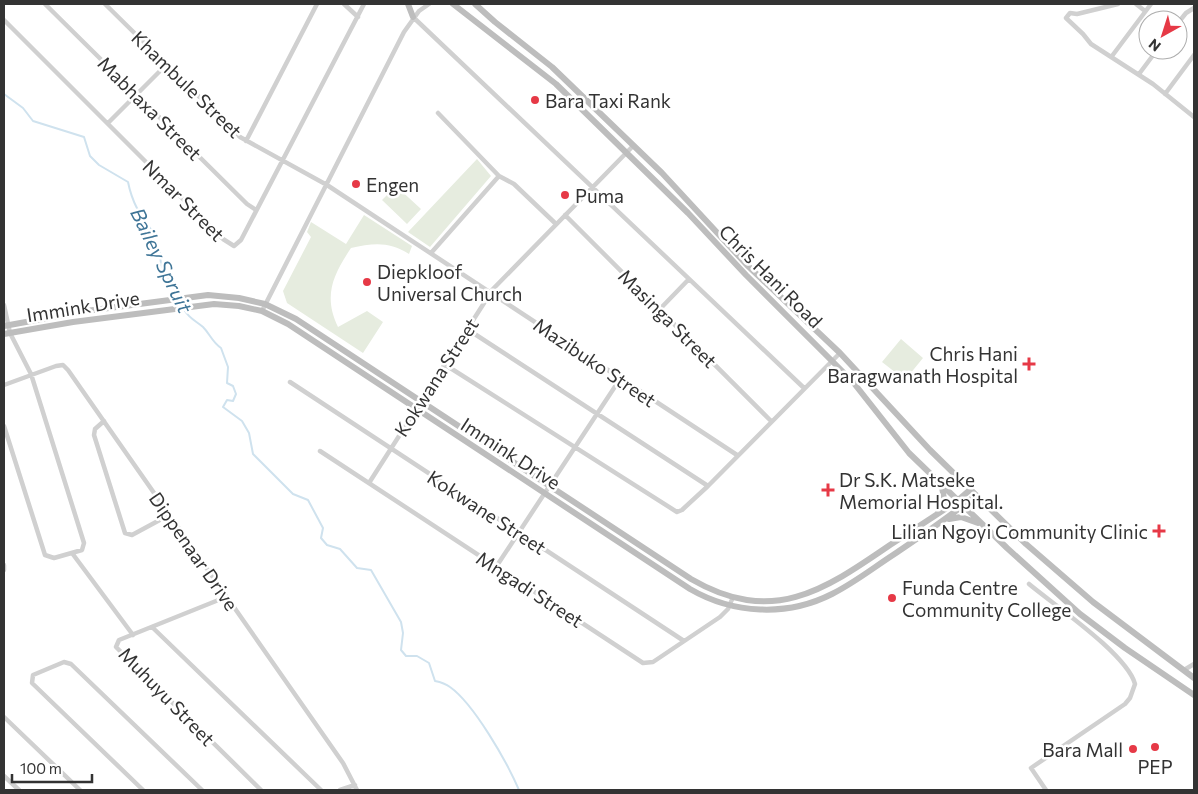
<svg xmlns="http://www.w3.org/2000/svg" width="1198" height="794" font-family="Commissioner,sans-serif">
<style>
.green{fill:#e6ecdf}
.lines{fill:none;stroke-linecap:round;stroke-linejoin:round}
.stream{stroke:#cfe2ee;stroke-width:2}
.minor{stroke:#d0d0d0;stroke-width:4.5}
.secondary{stroke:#bdbdbd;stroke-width:6}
.poi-dot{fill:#e63946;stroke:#fff;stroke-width:2}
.labels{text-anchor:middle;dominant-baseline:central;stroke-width:5;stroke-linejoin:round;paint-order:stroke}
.street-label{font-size:19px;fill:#333;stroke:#fff}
.poi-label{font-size:19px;fill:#333;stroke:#fff;text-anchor:start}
.water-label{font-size:20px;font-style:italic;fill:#3f7597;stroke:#fff}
</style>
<rect width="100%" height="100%" fill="#fff"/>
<path class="green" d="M477,159L491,176L430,247L408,232Z
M396,186L421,209L407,224L382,200Z
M364,215L412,246L409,254C389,241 373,243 351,248C333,275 323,296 338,327L367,311L383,322L363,353L287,303L283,291L311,237L307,232L311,222L346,244Z
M901,339L923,358L905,380L882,362Z"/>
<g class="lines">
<path class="stream" d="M4,94L23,108L33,121L84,137L90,156L99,165L128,182C132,202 140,216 153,232L152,242L160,253L161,265L179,297
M185,311C190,319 196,321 203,327C210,334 212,342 221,348L228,367L227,383L233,386L236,394L233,401L227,400L223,407L242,421L249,433L253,454L293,494L308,500L323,528L321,538L327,545L340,549L357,568L371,570L401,622L403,633L401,650L406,656H417L429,663L435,681C440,682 446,684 450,687C474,704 507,762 519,790"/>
<path class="minor" d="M45,4L247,204L256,210
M105,4L240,137L327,185L737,455
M344,4L358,17
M1118,4L1077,14L1070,13L1066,18L1083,34L1091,44L1153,84L1194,117
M1136,4L1145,11
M413,17L804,388
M4,20L223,239L234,246L241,240L364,4
M1178,23L1186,13L1194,8
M1112,56L1151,4
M1139,74L1157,50
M1165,94L1194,55
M438,113L499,176L514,184L556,224
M108,123L166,65
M246,141L317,4
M565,215L771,421
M431,253L499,176
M4,305L10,333L31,374L84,543L82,550L54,558L45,555L4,426
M659,310L689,279
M262,311L404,32L419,11L429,4
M467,329L708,486
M444,364L677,512L682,510L708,486L840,353
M290,382L684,641
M4,385L56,366L63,365L68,370L343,763L357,790
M104,421L95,429L94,435L125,533L132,535L169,515
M320,451L643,663L653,662L720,617L728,609L733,597
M369,483L493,289L633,146
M72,553L133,635
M4,565V570
M496,567L620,379
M1029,584C1054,605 1127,654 1135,684L1130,698L1125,704L1031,768L1046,790
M226,597L119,640L116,647L261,790
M152,627L321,790
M1184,670L1194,664
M4,717L80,790
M4,776L19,790
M143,790L32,683L33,675L64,662L71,664L202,790
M340,790L355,785"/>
<path class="secondary" d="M408,4L413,17
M453,4L556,84L688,213L746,275L853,382L909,453L1007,548L1080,614L1125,648L1194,695
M475,4L495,22L552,67L662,173L747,265L840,353L930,450L1026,544L1093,602L1194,678
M4,326L86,311L208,295L239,298L265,304L296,319L691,579C772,626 823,591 890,545C913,530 935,516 957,501L971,489
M4,334L73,322L214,304L239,306L262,311L288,324L690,589C733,614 787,617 832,594C854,583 873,568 893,555C921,536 950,517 976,495
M938,513L944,499L942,487
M949,519L961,517L978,523"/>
</g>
<g class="poi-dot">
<circle cx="535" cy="100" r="5"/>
<circle cx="356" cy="184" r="5"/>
<circle cx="565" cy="195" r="5"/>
<circle cx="367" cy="282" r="5"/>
<path d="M1026.5 356.5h5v5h5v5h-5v5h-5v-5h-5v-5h5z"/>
<path d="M825.5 482.5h5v5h5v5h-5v5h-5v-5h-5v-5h5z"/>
<path d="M1156.5 523.5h5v5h5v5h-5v5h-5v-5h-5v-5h5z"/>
<circle cx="892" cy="598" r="5"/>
<circle cx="1155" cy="747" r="5"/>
<circle cx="1133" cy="749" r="5"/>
</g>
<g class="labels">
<g class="street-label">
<text transform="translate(187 84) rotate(44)">Khambule Street</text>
<text transform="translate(150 108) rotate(45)">Mabhaxa Street</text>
<text transform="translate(184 200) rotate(45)">Nmar Street</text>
<text transform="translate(771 276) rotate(45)">Chris Hani Road</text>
<text transform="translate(83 306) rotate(-9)">Immink Drive</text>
<text transform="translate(668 318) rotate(45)">Masinga Street</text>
<text transform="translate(595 362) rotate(34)">Mazibuko Street</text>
<text transform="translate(436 377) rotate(-57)">Kokwana Street</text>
<text transform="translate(511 453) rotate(33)">Immink Drive</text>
<text transform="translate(487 512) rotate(33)">Kokwane Street</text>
<text transform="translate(194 551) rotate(55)">Dippenaar Drive</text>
<text transform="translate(530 589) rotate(33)">Mngadi Street</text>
<text transform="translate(167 696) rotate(46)">Muhuyu Street</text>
</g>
<g class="poi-label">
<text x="545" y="100">Bara Taxi Rank</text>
<text x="366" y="184">Engen</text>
<text x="575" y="195">Puma</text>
<text x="377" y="271">Diepkloof<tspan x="377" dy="22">Universal Church</tspan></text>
<text x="1018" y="353" text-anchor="end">Chris Hani<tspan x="1018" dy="22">Baragwanath Hospital</tspan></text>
<text x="839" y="479">Dr S.K. Matseke<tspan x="839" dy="22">Memorial Hospital.</tspan></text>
<text x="1148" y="531" text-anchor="end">Lilian Ngoyi Community Clinic</text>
<text x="902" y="587">Funda Centre<tspan x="902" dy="22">Community College</tspan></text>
<text x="1123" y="749" text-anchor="end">Bara Mall</text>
<text x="1155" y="766" text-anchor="middle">PEP</text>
</g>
<g class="water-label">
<text transform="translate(162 260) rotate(64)">Bailey Spruit</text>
</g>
</g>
<rect width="1198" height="794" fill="none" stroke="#333333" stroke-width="10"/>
<g transform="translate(1163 35) rotate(219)"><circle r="24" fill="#ffffff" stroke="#adadad"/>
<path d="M0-4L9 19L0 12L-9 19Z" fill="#e63946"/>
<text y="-8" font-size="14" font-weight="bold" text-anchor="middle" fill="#333333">N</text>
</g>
<path d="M12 774v8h80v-8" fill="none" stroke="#333333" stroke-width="2.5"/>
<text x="20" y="774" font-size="15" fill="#333333" stroke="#ffffff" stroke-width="4" paint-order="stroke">100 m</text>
</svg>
